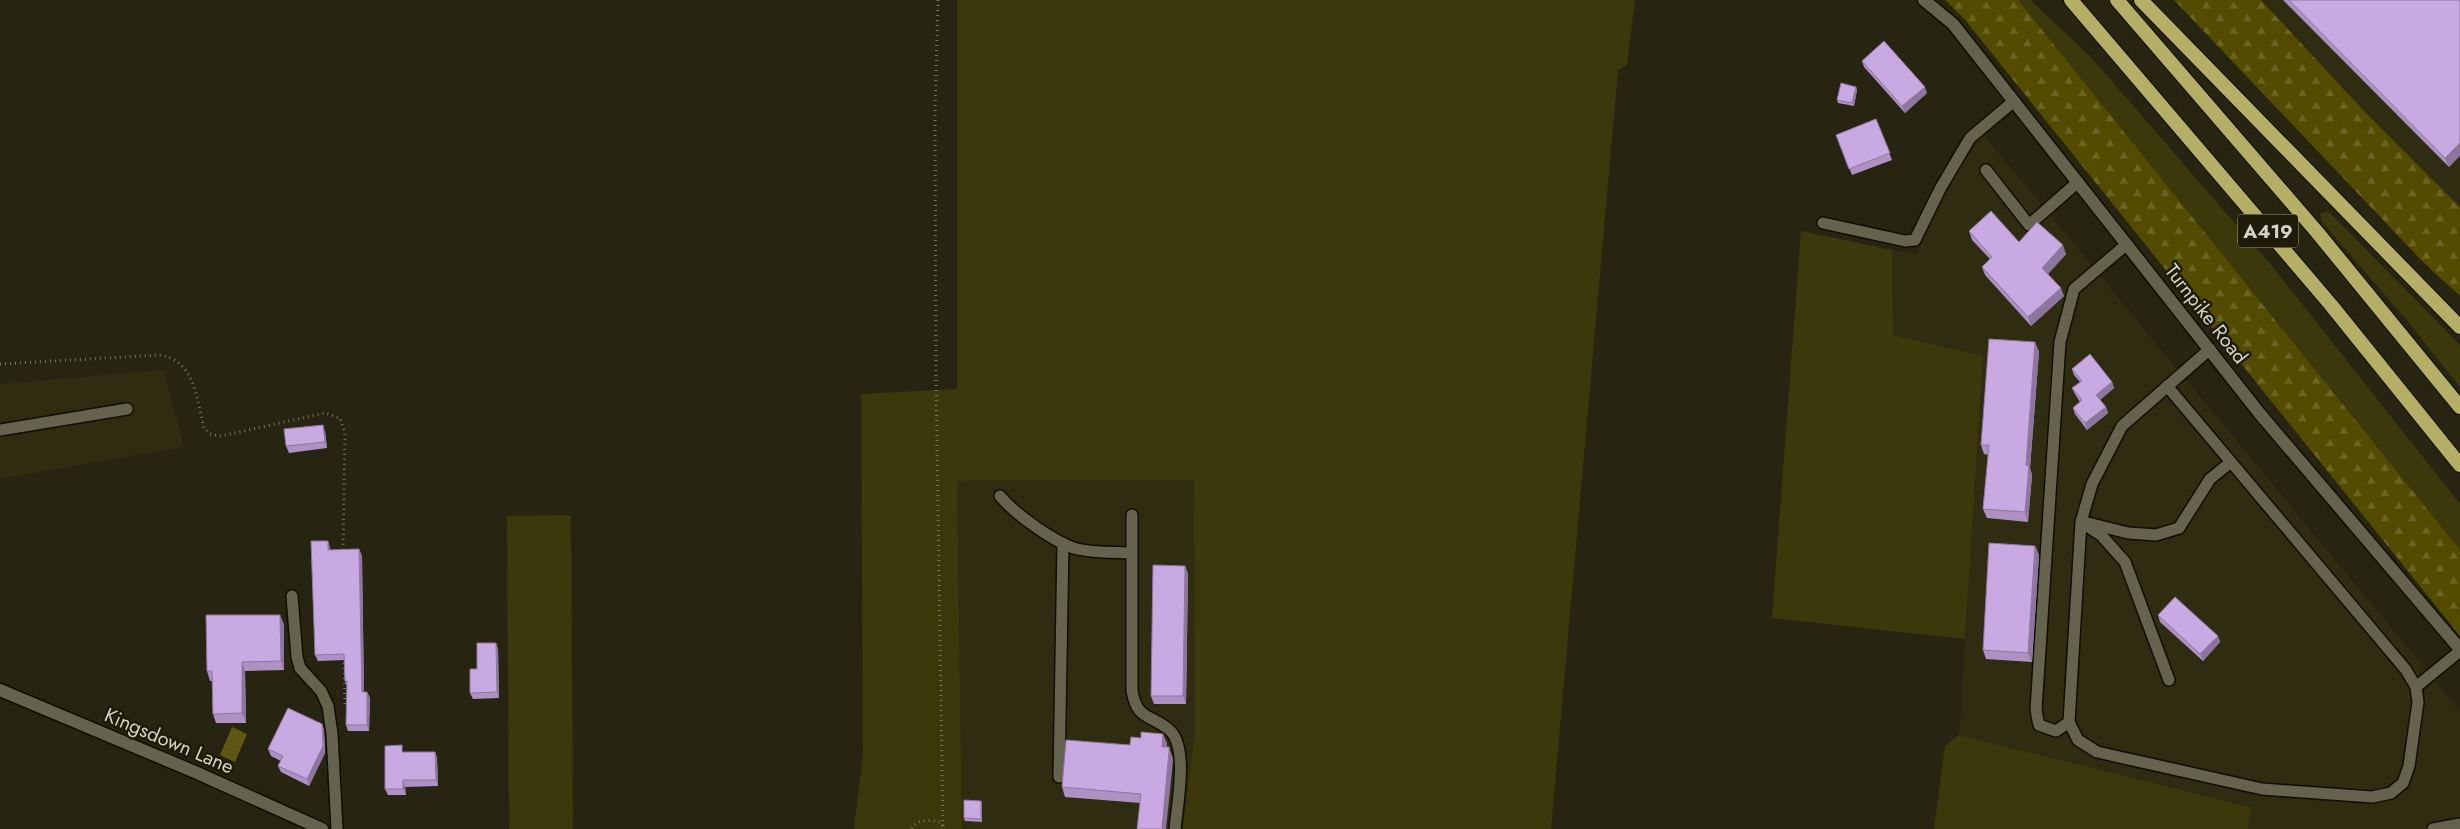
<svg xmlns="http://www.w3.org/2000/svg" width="2460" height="829" font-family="Jost,sans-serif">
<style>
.built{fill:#2f2c12}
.grass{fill:#3d380c}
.forest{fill:url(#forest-firs)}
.water{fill:#5e5712}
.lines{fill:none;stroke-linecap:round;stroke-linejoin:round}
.service-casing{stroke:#100e01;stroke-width:14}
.minor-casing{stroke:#100e01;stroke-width:15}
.trunk-casing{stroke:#100e01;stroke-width:16}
.path{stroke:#767565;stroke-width:3;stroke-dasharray:1 4;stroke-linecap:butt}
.service{stroke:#65634e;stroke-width:11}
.minor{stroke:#65634e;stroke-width:12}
.trunk{stroke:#b5ae67;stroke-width:14}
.wall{fill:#ad91c2}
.shaded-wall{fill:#8d769e}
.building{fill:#c9a9e1;stroke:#8d769e}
.labels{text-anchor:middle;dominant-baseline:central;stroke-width:5;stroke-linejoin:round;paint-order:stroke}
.shield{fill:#1e1c09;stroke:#9d9c8e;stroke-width:1}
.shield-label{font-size:19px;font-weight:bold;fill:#d4d3c7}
.street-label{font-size:20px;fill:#d4d3c7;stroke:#1e1c09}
</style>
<defs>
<pattern id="forest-firs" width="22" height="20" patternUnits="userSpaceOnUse" patternTransform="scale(1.25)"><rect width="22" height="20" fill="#534b00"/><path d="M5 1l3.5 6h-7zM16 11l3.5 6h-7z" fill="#6b6424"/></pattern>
</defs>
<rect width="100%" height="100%" fill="#272512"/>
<path class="built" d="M2261,0H2460V207L2366,113Z
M1983,134L2460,711V829H2248L2250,806L1959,735L1983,356L1893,335L1892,250L1916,254L1949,182Z
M164,370L184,447L0,479V384Z
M991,480H1194L1195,730L1183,829H962L957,481Z"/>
<path class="grass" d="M957,0H1635L1627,65L1618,70L1551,829H1183L1195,730L1194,480H991L957,481L962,829H854L863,754L861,394L957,389Z
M2018,0H2030L2091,57L2272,266L2460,504V550Z
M2328,211L2460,345V387L2405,318L2322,222L2320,214Z
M1801,231L1892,250L1893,335L1983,356L1965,639L1772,618Z
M571,515L573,829H509L507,516Z
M1959,735L2251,807L2248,829H1934L1945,746Z"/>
<path class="forest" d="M1945,0H2018L2460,550V636L1965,20Z
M2174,0H2261L2366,113L2460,207V296L2423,262Z"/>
<path class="water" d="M232,727L247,734L235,762L220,755Z"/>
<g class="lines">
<defs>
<path id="service" d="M1986,170L2029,225L2078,182
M1823,223L1905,241L1915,240L1940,189L1970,138L2014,101
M2167,386L2406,670L2416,687L2418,702L2409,766L2403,783L2391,793L2372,797L2262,789L2097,752L2078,740L2069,722L2081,522L2092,484L2122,426L2210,349
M0,430L127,409
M1000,496C1015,514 1055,543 1077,549C1095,553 1114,552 1132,553
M1132,515V691C1137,719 1148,714 1167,728C1190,743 1177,805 1175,829
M2081,522L2102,536L2125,562L2169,680
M2088,523L2128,533L2156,535L2179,528L2210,479L2231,462
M292,596L297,657L300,668L321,691L328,706L332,734L337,829
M2416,687L2460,651
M2069,722L2056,731L2039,725L2036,710L2060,342L2074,289L2127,244
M1059,777L1063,543
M2433,829L2460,824"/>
<path id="minor" d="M1924,0L1953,24L2260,414L2460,649
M0,690L195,772L322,829"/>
<path id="trunk" d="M2071,0L2331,305L2460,465
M2117,0L2317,232L2460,407
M2141,0L2460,327"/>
</defs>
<use href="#service" class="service-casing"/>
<use href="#minor" class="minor-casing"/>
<use href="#trunk" class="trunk-casing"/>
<path class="path" d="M938,0L935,113L936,379L943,829
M0,364L159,355C195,360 196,398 204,427L210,434L221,436L325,413L340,418L345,434L343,552
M344,658L345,704
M912,829C917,818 930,820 940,822L943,826"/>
<use href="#service" class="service"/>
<use href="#minor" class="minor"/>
<use href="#trunk" class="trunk"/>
</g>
<path class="wall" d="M2283,0H2460L2449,167Z
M1862,61L1927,93L1905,113L1864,67Z
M1856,87L1857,90L1854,106L1838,103L1837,100Z
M1876,119L1892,160L1852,175L1836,135Z
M1969,231L2019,242L2066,254L2048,274L2064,296L2031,326L1985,275L1982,267L1990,259L1972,240Z
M2035,342L2039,352L2030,468L2032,475L2028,522L1987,518L1983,509L1989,455L1984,454L1981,445Z
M2072,369L2112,382L2114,388L2100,400L2106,407L2108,413L2087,430L2075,414L2073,408L2080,402L2075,394L2072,388L2080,382L2074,375Z
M325,431L327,448L289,453L286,446Z
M328,541L330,550L359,549L362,556L364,692H367L370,698L369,731H348L346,725L347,687L345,681L344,660L318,661L315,655Z
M2035,546L2039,555L2032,662L1986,659L1983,650Z
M1185,566L1188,574L1186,704H1154L1151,696Z
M2158,615L2218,636L2220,642L2203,661L2160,622Z
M284,624V670L245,671L246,723H216L213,714L212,681H210L207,671Z
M496,643L498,649L499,698L473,699L470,693L477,669Z
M322,724L324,730L325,753L309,786L281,772L278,766L281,761L271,756L268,749Z
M1167,743V747L1172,756L1173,761L1140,803L1065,797L1062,787L1130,745Z
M405,752H435L437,758L438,786L405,787L406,795H388L385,789Z
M981,801L982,804V822L965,821L964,818Z"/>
<path class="shaded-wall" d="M1856,87L1857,90L1854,106L1852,103Z
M1925,87L1927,93L1905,113L1902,106Z
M2460,143V156L2449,167L2445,158Z
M2063,245L2066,254L2046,276L2042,268Z
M2061,288L2064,296L2031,326L2028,317Z
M2035,342L2039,352L2030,468L2032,475L2028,522L2025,512L2026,465Z
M2112,382L2114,388L2098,401L2096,395Z
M2106,407L2108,413L2087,430L2085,423Z
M323,425L325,431L327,448L325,442Z
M328,541L330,547L331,556L328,550Z
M2035,546L2039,555L2032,662L2028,653Z
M359,549L362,556L364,698L362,692Z
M1185,566L1188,574L1186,704L1183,696Z
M280,615L284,624V670L281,661Z
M2218,636L2220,642L2203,661L2200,654Z
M496,643L498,649L499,698L497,692Z
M242,662L245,671L246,723L242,713Z
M367,692L370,698L369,731L367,725Z
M322,724L324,730L325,753L309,786L307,779Z
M1163,734L1167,743L1166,756L1162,747Z
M1169,747L1172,756L1173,761L1166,829H1162Z
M435,752L437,758L438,786L436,780Z
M403,780L405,787L406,795L403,789Z
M981,801L982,804V822L981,819Z"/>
<path class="building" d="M2289,0H2460V143L2445,158Z
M1884,41L1925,87L1902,106L1862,61Z
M1841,83L1856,87L1852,103L1837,100Z
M1876,119L1890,153L1849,169L1836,135Z
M1991,211L2019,242L2037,222L2063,245L2042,268L2061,288L2028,317L1982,267L1992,257L1969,231Z
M1989,339L2035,342L2026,465L2029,466L2025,512L1983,509L1989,445H1981Z
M2090,354L2112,382L2096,395L2106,407L2085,423L2073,408L2082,400L2072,388L2082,381L2072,369Z
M323,425L325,442L286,446L284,429Z
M311,541H328V550L359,549L362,692H367V725H346L347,681H345L344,654L315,655Z
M1989,543L2035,546L2028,653L1983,650Z
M1153,565L1185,566L1183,696H1151Z
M2175,597L2218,636L2200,654L2158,615Z
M206,615H280L281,661L242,662V713L213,714L212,671H207Z
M477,643H496L497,692L470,693V669H477Z
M288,708L322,724L323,746L307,779L278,766L283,756L268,749Z
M1141,732L1163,734L1162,747H1169V751L1162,829H1137L1141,794L1062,787L1066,740L1130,745L1131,737L1141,738Z
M402,745V752H435L436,780H403V789H385V746Z
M964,800L981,801V819L964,818Z"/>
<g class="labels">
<rect class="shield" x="2238" y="214.5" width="60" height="33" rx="4"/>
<g class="shield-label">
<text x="2268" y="231">A419</text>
</g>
<g class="street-label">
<text transform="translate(2206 314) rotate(52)">Turnpike Road</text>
<text transform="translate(169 741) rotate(23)">Kingsdown Lane</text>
</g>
</g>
</svg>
